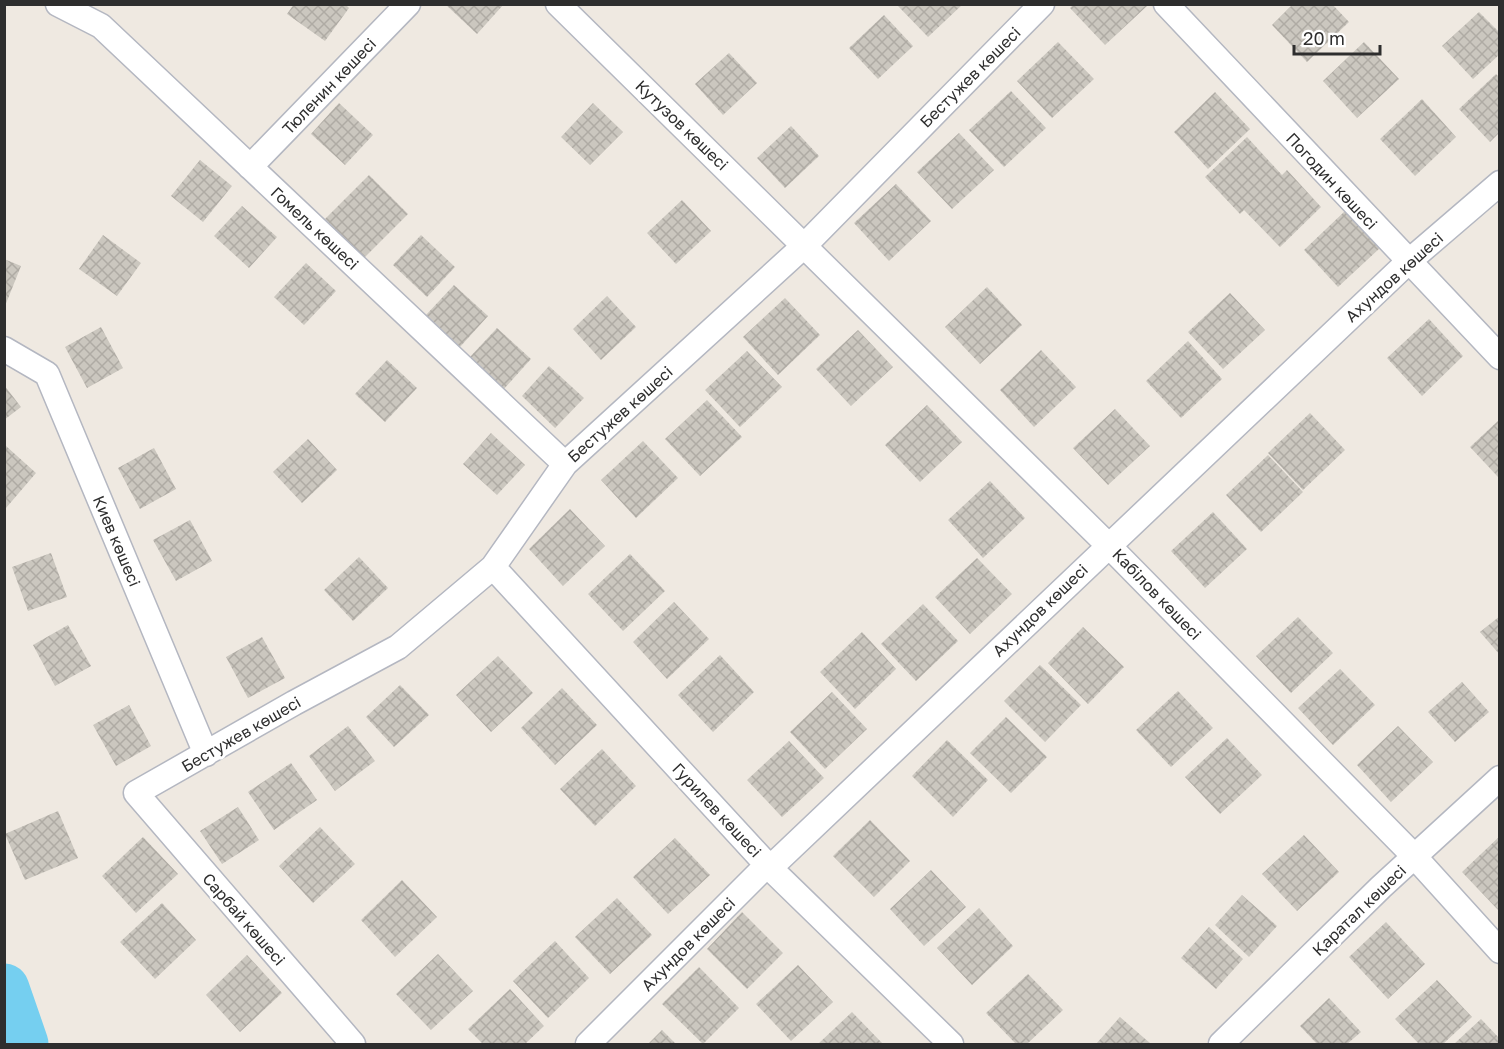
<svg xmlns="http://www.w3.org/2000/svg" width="1504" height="1049" font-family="'Golos Text',sans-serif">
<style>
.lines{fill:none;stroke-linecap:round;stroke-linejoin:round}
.river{stroke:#75cff0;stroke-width:51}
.building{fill:url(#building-cross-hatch)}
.minor-casing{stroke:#b4b7c1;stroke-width:27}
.minor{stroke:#fff;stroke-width:24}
.labels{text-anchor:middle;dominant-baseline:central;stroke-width:6;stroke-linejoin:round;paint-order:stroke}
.street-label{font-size:16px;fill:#2e2e2e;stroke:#fff}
</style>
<defs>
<pattern id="building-cross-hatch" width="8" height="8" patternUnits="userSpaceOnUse" patternTransform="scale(1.5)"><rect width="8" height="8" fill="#cbc7bf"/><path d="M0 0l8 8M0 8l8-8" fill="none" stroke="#afaba4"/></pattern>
</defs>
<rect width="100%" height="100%" fill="#efe9e1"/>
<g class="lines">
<path class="river" d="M4,989L23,1044"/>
</g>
<path class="building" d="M294,4H345L349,8L325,41L287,14Z
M445,4H504L477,34Z
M900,4H963L928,37L898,6Z
M1074,4H1145L1147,6L1105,45L1070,8Z
M1293,4H1332L1349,22L1307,62L1272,25Z
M1479,12L1500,33V54L1473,79L1442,46Z
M884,15L913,46L878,79L849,48Z
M1058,42L1094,79L1052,118L1017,81Z
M1364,42L1399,79L1357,118L1323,81Z
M729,53L757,83L723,115L695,84Z
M1496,74L1500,78V132L1490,142L1459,109Z
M1011,91L1046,128L1004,167L969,130Z
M1215,92L1250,129L1208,169L1174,132Z
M1422,99L1456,137L1415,176L1380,139Z
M339,103L373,135L345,165L311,134Z
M593,103L623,132L590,165L561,137Z
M791,126L819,156L785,188L757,158Z
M959,133L994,170L952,209L917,172Z
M1247,137L1282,175L1287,170L1321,207L1280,247L1244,210L1240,214L1205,177Z
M200,160L232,186L203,222L171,196Z
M369,175L408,214L364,258L325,219Z
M896,184L931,221L889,261L854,223Z
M682,200L711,231L676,264L647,233Z
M242,206L277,237L249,268L214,236Z
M1345,211L1380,248L1338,287L1304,250Z
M103,235L141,263L117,296L79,269Z
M421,235L455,267L427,297L393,265Z
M4,259L21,266L5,306H4Z
M306,263L336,291L304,325L274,297Z
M454,285L488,316L460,347L426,315Z
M987,287L1022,325L980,364L945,327Z
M1230,293L1265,330L1223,369L1188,332Z
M607,296L636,327L601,360L573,329Z
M785,298L820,335L778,375L743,337Z
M1429,319L1463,356L1422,396L1387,358Z
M101,327L123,368L87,388L65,347Z
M497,328L531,359L503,390L469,358Z
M858,330L893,367L851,406L816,369Z
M1188,341L1222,379L1181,418L1146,381Z
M1041,350L1076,387L1034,427L1000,390Z
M747,351L782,387L740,427L705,390Z
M387,360L417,388L385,422L355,394Z
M549,366L584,398L555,428L522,396Z
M4,385L21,407L4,420Z
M707,400L742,437L700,476L665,439Z
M927,405L962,442L920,482L885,445Z
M1115,409L1150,446L1108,485L1073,448Z
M1310,413L1345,450L1303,490L1268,453Z
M1500,419V479L1470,447Z
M491,433L525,465L497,495L463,464Z
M308,439L337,470L302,503L273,472Z
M643,441L678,478L636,518L601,480Z
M6,446L36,473L6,508L4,507Z
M154,448L176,489L140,509L118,468Z
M1268,455L1303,492L1261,532L1226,495Z
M990,481L1025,518L983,558L948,520Z
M570,509L605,546L563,586L529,549Z
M1213,512L1247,549L1205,588L1171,551Z
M190,520L212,561L176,581L153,540Z
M51,553L67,597L28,611L12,567Z
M630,554L665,591L623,631L588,594Z
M359,557L388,588L353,621L324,590Z
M977,558L1012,594L970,634L935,597Z
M674,602L709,639L667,679L633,642Z
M923,604L958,641L916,681L881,644Z
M1500,616V655L1480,632Z
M1298,617L1333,653L1291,693L1256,656Z
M68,625L91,666L55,686L33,645Z
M1083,627L1124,667L1088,704L1048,663Z
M862,632L896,669L855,709L820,672Z
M262,637L285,678L248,698L226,657Z
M720,655L754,692L713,732L678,695Z
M498,656L533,693L491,732L456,695Z
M1040,665L1081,705L1045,742L1004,701Z
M1340,669L1375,705L1333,745L1298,708Z
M1462,682L1489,712L1455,742L1428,712Z
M400,685L429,715L394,747L366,717Z
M562,688L597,725L555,765L521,728Z
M1178,691L1213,728L1171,767L1136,730Z
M832,692L867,729L825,769L790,732Z
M129,705L151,746L116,766L93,725Z
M1006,717L1047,757L1011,793L970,753Z
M348,726L375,761L335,791L309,756Z
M1398,726L1433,762L1391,802L1357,765Z
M1227,738L1262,775L1220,814L1185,777Z
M947,740L988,780L953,817L912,776Z
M789,741L824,778L782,817L747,780Z
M602,749L636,786L595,826L560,789Z
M291,763L317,800L274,830L248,792Z
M238,807L259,840L222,864L200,831Z
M58,811L78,858L25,880L5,834Z
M870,820L910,861L874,897L833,856Z
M320,827L355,864L313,903L279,866Z
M1304,835L1339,872L1297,911L1262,874Z
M1500,836V912L1462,872Z
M143,837L178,874L136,913L102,876Z
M675,838L710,875L668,914L633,877Z
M931,870L966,907L924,946L890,909Z
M402,880L437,917L395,957L361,920Z
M1242,895L1277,926L1249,957L1215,925Z
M617,898L652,935L610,974L575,937Z
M162,903L196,940L155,979L120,942Z
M979,908L1013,946L972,985L937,948Z
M742,912L783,953L747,989L707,949Z
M1386,922L1425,964L1388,999L1349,957Z
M1209,927L1243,959L1216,989L1181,958Z
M555,941L589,978L548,1018L513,981Z
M438,954L473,991L431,1030L396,994Z
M247,955L282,993L240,1032L206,995Z
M798,965L833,1002L791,1041L756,1004Z
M699,967L739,1008L703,1044L662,1004Z
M1028,974L1063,1010L1027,1044H1016L986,1013Z
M1437,980L1472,1017L1443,1044H1419L1395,1019Z
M510,989L544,1026L525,1044H483L468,1029Z
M1329,998L1361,1032L1347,1044H1317L1300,1026Z
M852,1012L883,1044H818Z
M1120,1017L1151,1044H1096Z
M1481,1019L1500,1039V1044H1454Z
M662,1030L676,1044H648Z"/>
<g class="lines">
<defs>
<path id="minor" d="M58,4L101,26L565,464
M558,4L1108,545L1414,856L1500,951
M1166,4L1500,357
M250,167L408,4
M4,349L47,374L206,754
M493,567L770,868L951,1044
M353,1044L136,793L294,703L398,647L493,567L565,464L805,245L1042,4
M588,1044L761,871L770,868L1408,262L1500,183
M1221,1044L1381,887L1500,778"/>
</defs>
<use href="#minor" class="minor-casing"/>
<use href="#minor" class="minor"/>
</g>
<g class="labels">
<g class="street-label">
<text transform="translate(970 77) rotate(-45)">Бестужев көшесі</text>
<text transform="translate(329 86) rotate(-46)">Тюленин көшесі</text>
<text transform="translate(682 125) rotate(44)">Кутузов көшесі</text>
<text transform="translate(1332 181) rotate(47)">Погодин көшесі</text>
<text transform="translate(315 228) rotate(43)">Гомель көшесі</text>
<text transform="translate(1394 277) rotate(-42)">Ахундов көшесі</text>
<text transform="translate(620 414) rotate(-42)">Бестужев көшесі</text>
<text transform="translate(117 541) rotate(67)">Киев көшесі</text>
<text transform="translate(1157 594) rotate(46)">Кабілов көшесі</text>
<text transform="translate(1040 610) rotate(-44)">Ахундов көшесі</text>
<text transform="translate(241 734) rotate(-30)">Бестужев көшесі</text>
<text transform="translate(717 810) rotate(47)">Гурилев көшесі</text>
<text transform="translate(1359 910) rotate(-44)">Қаратал көшесі</text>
<text transform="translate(244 919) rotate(49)">Сарбай көшесі</text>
<text transform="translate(688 944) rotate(-45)">Ахундов көшесі</text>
</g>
</g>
<rect width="1504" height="1049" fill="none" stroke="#2e2e2e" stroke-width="12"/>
<path d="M1294 45v9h86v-9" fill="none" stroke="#2e2e2e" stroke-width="3"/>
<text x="1303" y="45" font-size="18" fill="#2e2e2e" stroke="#ffffff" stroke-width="4.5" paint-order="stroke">20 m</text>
</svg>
